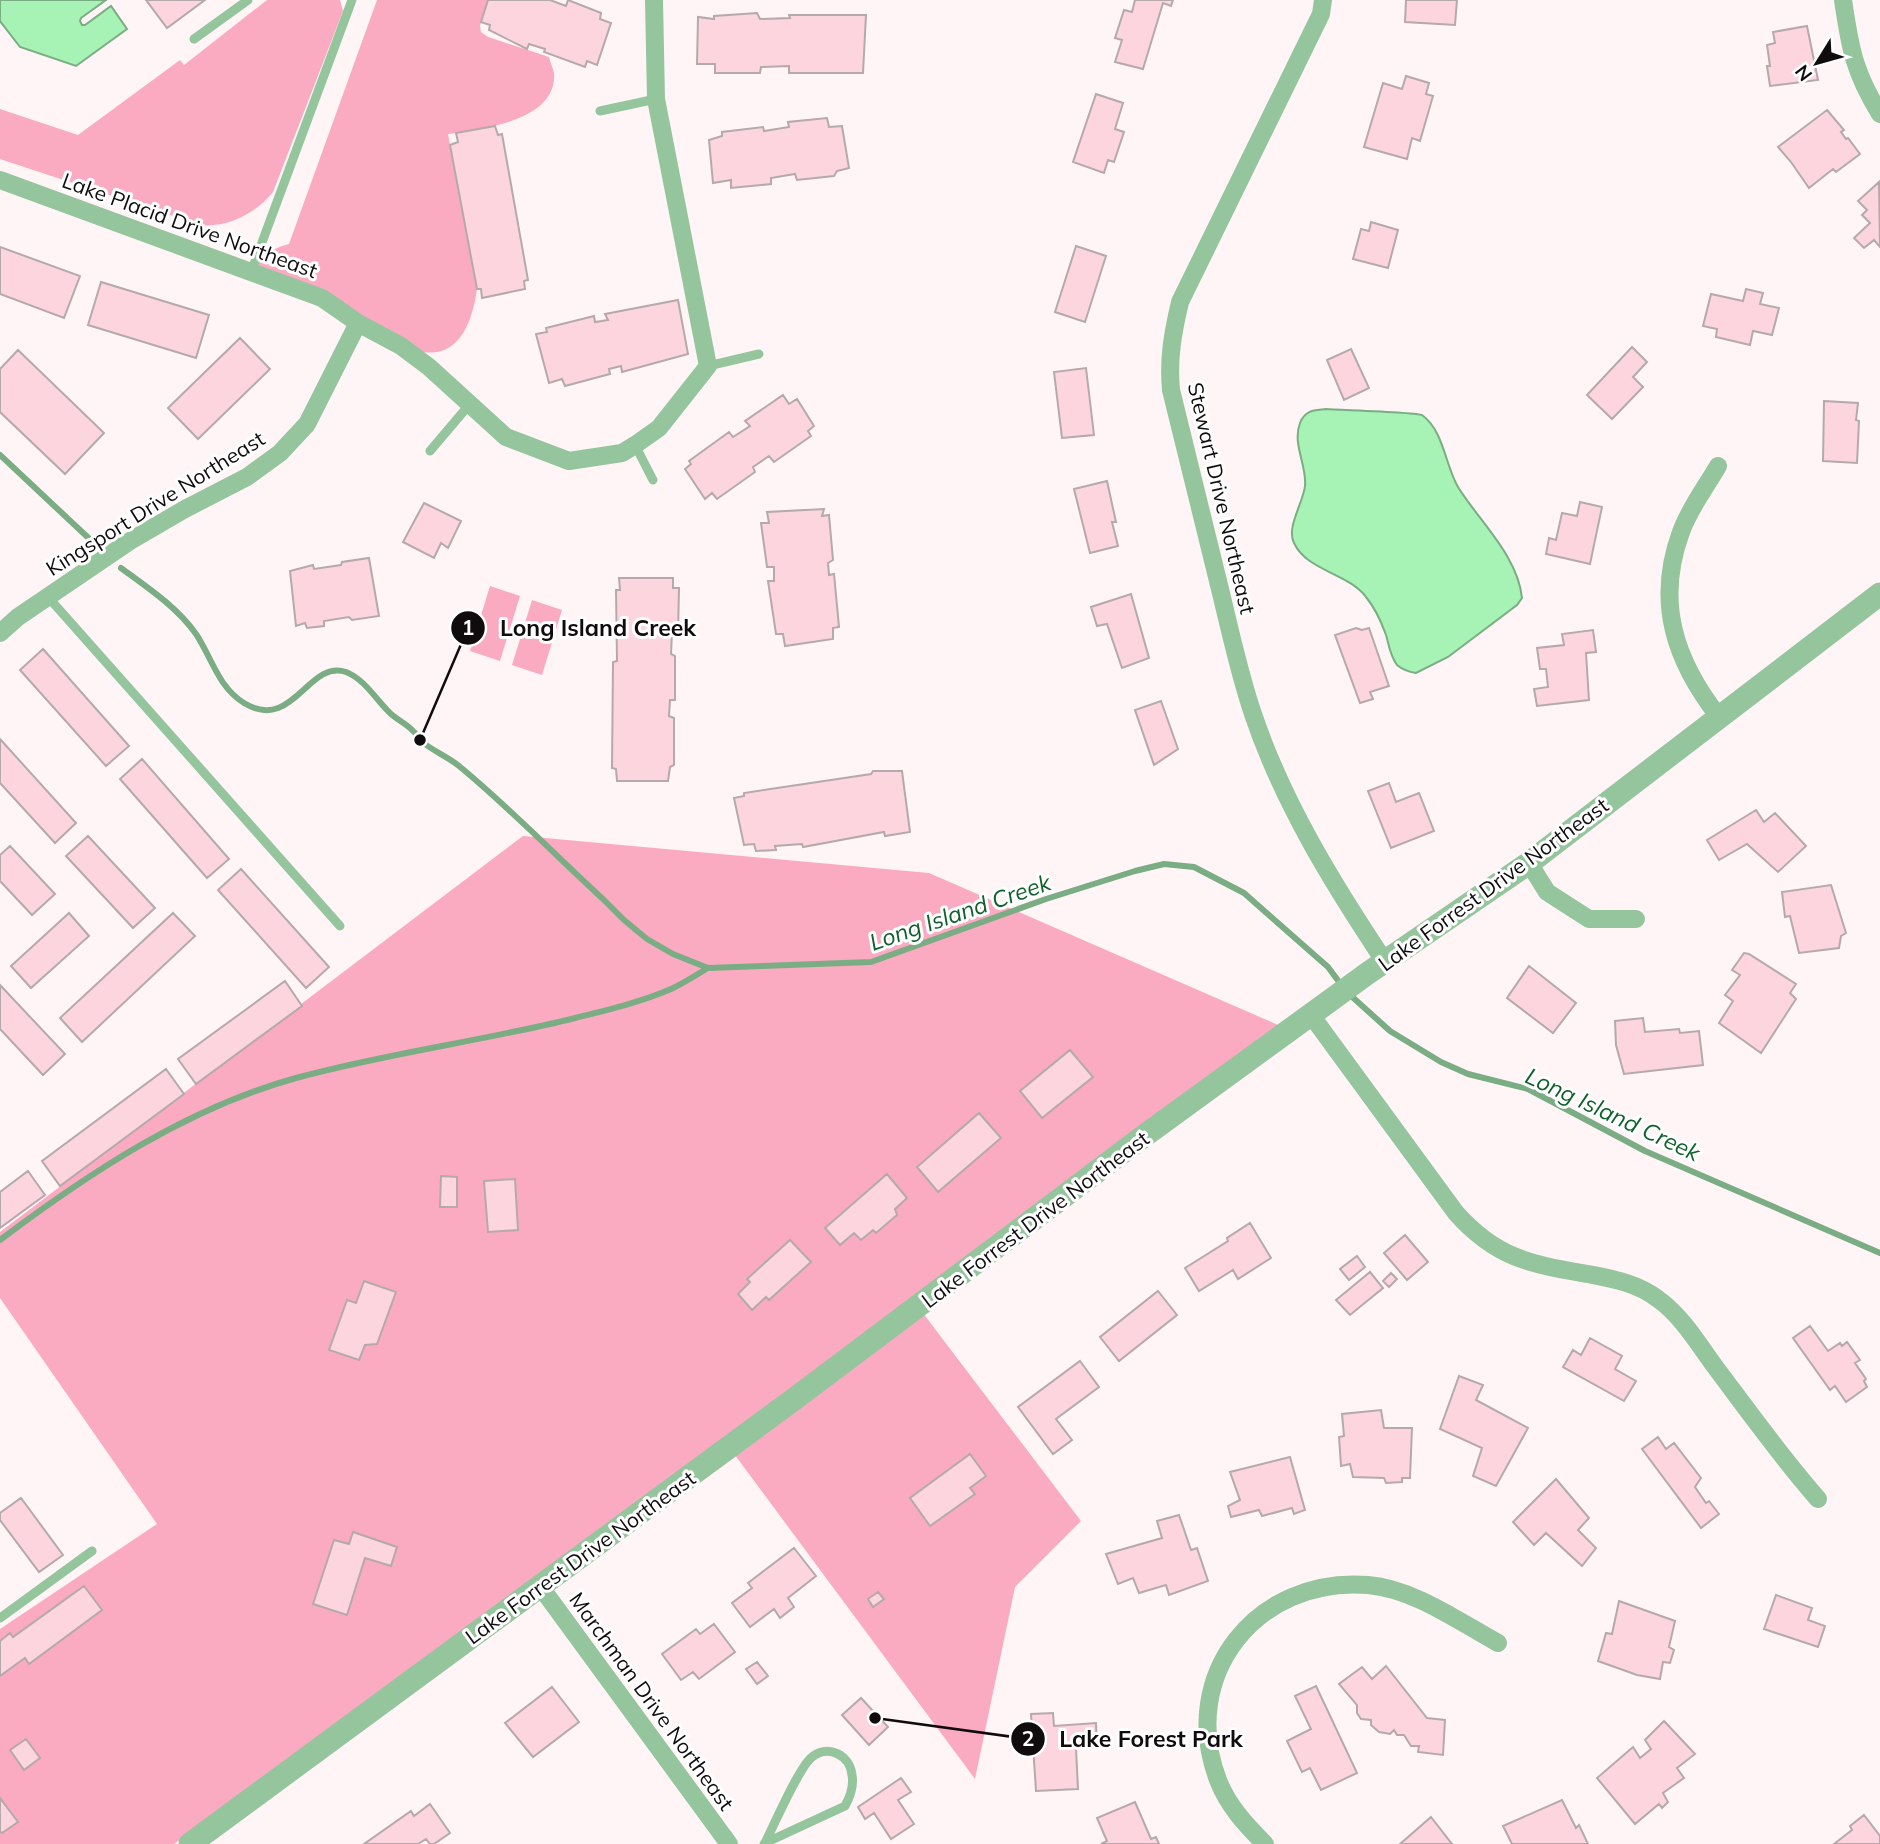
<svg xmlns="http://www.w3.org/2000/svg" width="1880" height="1844" font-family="Mulish,sans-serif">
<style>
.green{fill:#faabc1}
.water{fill:#a7f2b5;stroke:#7aad83;stroke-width:2}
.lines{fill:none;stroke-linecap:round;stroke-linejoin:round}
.stream{stroke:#7aad83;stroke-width:6}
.building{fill:#fcd5df;stroke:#b5a9ac;stroke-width:2}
.service{stroke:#94c59c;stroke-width:9}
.minor{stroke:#94c59c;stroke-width:18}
.tertiary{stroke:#94c59c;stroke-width:23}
.labels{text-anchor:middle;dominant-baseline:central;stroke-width:6;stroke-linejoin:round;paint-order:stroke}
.street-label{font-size:21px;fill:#100c0d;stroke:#fff}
.water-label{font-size:23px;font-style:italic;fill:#0f612b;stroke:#fff}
.leader{fill:none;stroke:#100c0d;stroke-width:2.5}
.callout-dot{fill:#100c0d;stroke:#fff;stroke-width:2.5}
.mark-label{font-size:21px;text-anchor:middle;font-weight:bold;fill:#fff}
.callout-label{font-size:23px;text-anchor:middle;font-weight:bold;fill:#100c0d;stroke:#fff;stroke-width:6;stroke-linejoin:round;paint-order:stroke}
</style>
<rect width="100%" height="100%" fill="#fff5f7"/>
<path class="green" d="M267,0H340L343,11L273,192C256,213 228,228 200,225L0,159V109L78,135L180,60L184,65Z
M377,0H488L480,26L481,32L488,37L549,57C550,62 553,68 554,73C558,120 482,130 448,134L477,289C472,325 457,363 414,350L252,272C260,257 272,248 289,244Z
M490,586L520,596L500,661L470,651Z
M532,600L562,610L542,675L512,665Z
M523,836L929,873L1292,1031L916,1304L1081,1521L1015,1587L975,1779L726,1443L174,1844H0V1629L157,1524L0,1298V1232Z"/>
<path class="water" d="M0,0H106L81,18L80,21L82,25H85L111,6L127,29L76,66L20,47L0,21Z
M1326,409C1339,410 1417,412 1422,415C1444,431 1445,465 1458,487C1479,521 1518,556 1522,598L1517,605L1448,657L1416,673C1409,672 1403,670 1397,665C1390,656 1389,645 1386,635C1381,621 1375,608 1366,597C1348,573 1307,571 1294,543C1286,528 1303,503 1305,486C1307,465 1292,444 1300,423C1305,410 1314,410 1326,409Z"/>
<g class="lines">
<path class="stream" d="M0,455L96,545
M121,568C147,587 177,607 196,634C212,658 218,687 244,703C293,733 308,659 346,672C364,679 375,698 388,711C395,719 406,723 413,731C416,733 417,737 419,739C430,750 447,756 459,766C509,807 555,855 603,899L624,920L647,939L673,954L708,968L871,962L1046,899L1135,871L1164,864L1194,867L1244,893L1328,967L1342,986
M1349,994L1390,1031L1441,1062L1468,1074L1528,1089L1645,1151L1880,1253
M0,1240C89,1173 187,1108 296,1078C387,1053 483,1041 575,1018C607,1010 641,1002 671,989C684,983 696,975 708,968"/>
</g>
<path class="building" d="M146,0H205L167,28Z
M488,0H550L566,6L568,0L601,13L600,19L611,23L597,65L587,61L585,67L544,52L545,49L529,44L527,49L489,30L490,25L481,22Z
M1135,0H1173L1171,6L1163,3L1143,69L1115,62L1122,40L1115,38L1124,10L1132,12Z
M1406,0H1457L1455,25L1405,22Z
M757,13L760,19L790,18L789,15H866L863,73H789V66L761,67L760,73H715V64H697L698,17L714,19V16Z
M1807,26L1818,80L1770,86L1767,66H1770L1767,45L1775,43L1773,32Z
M1406,76L1429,83L1426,94L1433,96L1420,141L1412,138L1407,159L1364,147L1383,83L1402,89Z
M1096,94L1123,103L1115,129L1124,132L1114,162L1108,160L1104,173L1073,162Z
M1827,110L1844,130L1841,132L1846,139L1848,138L1860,154L1836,172L1833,169L1809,188L1791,162L1778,147Z
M827,118L829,127L842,126L849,168L837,171L834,176L797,180L795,174L771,178V184L731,188V180L713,183L709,140L722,136V132L763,127L764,131L789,127L788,122Z
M495,126L498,135L502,134L528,280L524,281L525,289L482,298L481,289H477L450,145L458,142L456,133Z
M1879,182L1880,247L1874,240L1864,248L1854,238L1870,223L1862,215L1867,210L1858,201Z
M1371,222L1398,230L1388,268L1353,259L1361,229L1369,231Z
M1076,246L1106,256L1085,322L1055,312Z
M0,247L80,276L64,318L0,294Z
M101,282L209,315L196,358L88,325Z
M1746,289L1763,293L1760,304L1779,308L1772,335L1753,331L1750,345L1716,337L1717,329L1703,326L1711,294L1743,301Z
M678,300L688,354L622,372L621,366L609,369L610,374L565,386L562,379L549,383L536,334L547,332L546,328L594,316L595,322L608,320L605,314Z
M240,338L270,369L198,439L168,408Z
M1632,347L1647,362L1633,377L1643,387L1612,419L1587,395Z
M1351,349L1369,388L1344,400L1327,360Z
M18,350L104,433L65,474L0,412V369Z
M1086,368L1094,435L1062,438L1054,372Z
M783,395L789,404L797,399L814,426L808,431L811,436L774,462L769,456L753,467L755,472L717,499L712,493L705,499L685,469L691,464L689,461L729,432L733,437L750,426L745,421Z
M1824,401L1858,403L1856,420L1859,421L1857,463L1823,461Z
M1107,481L1116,522H1112L1118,546L1090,553L1074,489Z
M1580,502L1602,507L1590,564L1546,554L1549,538L1556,540L1562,513L1577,516Z
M424,503L461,521L448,548L441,543L434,558L403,542Z
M824,509L822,516L829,515L833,560L828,563L829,575L834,574L839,627L833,628V639L785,646L783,634H776L768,581H774V567H767L761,523H769L767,512Z
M369,558L379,616L352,620L349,617L324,621V626L307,628L305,623L296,626L290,571L313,565L314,569L341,565L342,562Z
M619,578H673V588H679L678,634L672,632L671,654L675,656V700H670L669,716L674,718V765L670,767L668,781H617L616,769L612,768L613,662L617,661L616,590H620Z
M1131,594L1149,658L1122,668L1107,624L1097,626L1091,607Z
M1356,628L1362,630L1369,628L1389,686L1370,692L1373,699L1360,703L1335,635Z
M1593,630L1596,652L1586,653L1589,700L1537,706L1534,689L1548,687L1546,669H1540L1537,648L1564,645L1562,634Z
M43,649L129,746L106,766L20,670Z
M1161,701L1178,749L1154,765L1135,710Z
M0,739L76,823L55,843L0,783Z
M142,759L229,859L207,878L120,779Z
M873,771H902L910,832L885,836L884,832L803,847L802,844L775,846L776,850L756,851L754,844L744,845L734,798L744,796V793L871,774Z
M1389,783L1396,802L1419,793L1434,831L1391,848L1368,791Z
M1756,810L1764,822L1775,813L1806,846L1778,872L1747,844L1719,860L1707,840Z
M88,836L155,908L133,928L66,856Z
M10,846L55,894L32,915L0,881V855Z
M241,869L329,967L306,988L218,890Z
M1831,885L1846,933L1841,936L1839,948L1799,953L1790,916L1785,917L1782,892Z
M69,913L89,936L31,988L11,966Z
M173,913L195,936L82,1042L60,1018Z
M1744,953L1749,954L1796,984L1790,993L1796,999L1761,1053L1719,1023L1733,1001L1725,995L1740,975L1732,970Z
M1529,966L1576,1003L1553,1033L1507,998Z
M285,981L302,1006L196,1084L178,1059Z
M0,985L65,1054L43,1075L0,1029Z
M1643,1018L1645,1032L1679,1029L1680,1033L1699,1031L1703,1065L1624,1074L1616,1045L1615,1021Z
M1070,1050L1093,1077L1042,1118L1020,1091Z
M166,1069L184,1094L60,1186L42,1161Z
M979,1113L1001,1138L938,1192L917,1167Z
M28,1171L45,1195L0,1228V1192Z
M887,1174L907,1198L895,1209L897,1215L876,1233L873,1230L861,1240L854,1233L840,1245L825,1228Z
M441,1176L457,1177V1207H440Z
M515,1179L518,1230L488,1232L484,1181Z
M1250,1223L1271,1258L1238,1279L1233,1270L1199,1291L1185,1268L1228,1241L1227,1238Z
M1405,1235L1428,1262L1407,1280L1384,1253Z
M790,1240L811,1262L769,1300L766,1297L752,1310L738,1294L750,1282L747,1279Z
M1357,1256L1365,1267L1349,1280L1340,1269Z
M1370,1272L1383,1288L1350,1315L1336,1300Z
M1391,1273L1397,1279L1389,1287L1383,1281Z
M364,1281L396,1292L377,1344L365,1345L359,1360L329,1350L347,1300L356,1303Z
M1158,1291L1177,1315L1119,1361L1100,1337Z
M1810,1326L1828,1351L1840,1343L1842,1346L1847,1342L1860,1360L1855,1363L1866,1379L1864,1381L1867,1387L1846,1402L1835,1386L1830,1390L1793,1338Z
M1590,1338L1622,1356L1615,1369L1636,1381L1624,1401L1563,1367L1573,1350L1581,1355Z
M1080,1361L1099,1387L1056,1419L1072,1440L1053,1454L1018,1407Z
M1459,1376L1483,1385L1476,1400L1528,1428L1496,1486L1473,1476L1482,1448L1440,1429Z
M1381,1410L1384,1428H1412L1410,1478H1402V1482L1386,1483L1384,1478L1353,1477L1350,1464L1341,1466L1339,1437L1344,1436L1342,1414Z
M1658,1437L1666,1449L1674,1443L1701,1478L1695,1487L1706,1503L1709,1501L1719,1514L1701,1528L1642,1449Z
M970,1454L986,1476L970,1488L975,1494L930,1526L910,1498Z
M1290,1457L1305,1510L1294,1514L1292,1508L1262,1516L1259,1510L1231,1517L1228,1506L1240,1500L1230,1472Z
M1556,1479L1589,1518L1578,1530L1596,1548L1582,1566L1546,1533L1534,1545L1513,1522Z
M21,1498L63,1555L39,1572L0,1520V1513Z
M1179,1515L1191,1550L1197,1548L1208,1581L1169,1595L1166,1585L1139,1593L1133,1578L1118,1584L1106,1554L1162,1538L1157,1521Z
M353,1532L397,1547L391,1566L365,1558L347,1615L313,1604L334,1540L349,1544Z
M794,1548L816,1576L788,1598L794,1607L780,1618L774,1609L750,1627L732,1603L752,1588L748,1583Z
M84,1586L102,1610L29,1664L25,1658L0,1676V1641L10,1633L13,1637Z
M878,1592L884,1599L873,1607L868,1599Z
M1776,1595L1812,1608L1808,1620L1825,1626L1818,1647L1764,1629Z
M1619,1601L1675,1621L1669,1647L1674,1650L1670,1663L1663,1662L1660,1679L1637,1675L1598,1661L1606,1633L1612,1634Z
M714,1624L735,1652L699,1679L693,1672L681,1680L662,1654L696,1629L700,1634Z
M757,1662L768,1676L757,1684L746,1669Z
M1386,1666L1427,1718L1445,1720L1443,1755L1418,1752L1419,1746H1411L1404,1735H1397L1394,1730L1390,1734L1379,1732L1371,1725V1720L1361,1719L1357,1713V1705L1339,1684L1362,1667L1372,1679Z
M1316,1686L1357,1773L1321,1790L1310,1768L1302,1772L1287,1741L1311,1729L1295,1696Z
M552,1687L579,1722L533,1757L505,1723Z
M861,1698L888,1727L869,1745L842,1715Z
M1053,1713L1054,1726L1096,1723L1097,1747L1076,1748L1078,1789L1036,1791L1031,1714Z
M1664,1721L1695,1754L1677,1768L1684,1778L1663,1793L1668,1802L1662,1808L1659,1804L1635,1824L1597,1778L1633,1747L1640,1758L1651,1749L1645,1740Z
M26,1739L40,1758L24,1770L10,1750Z
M901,1778L911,1792L898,1800L914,1824L891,1839L874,1813L865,1819L858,1807Z
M0,1798L18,1822L2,1833L0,1832Z
M1562,1800L1576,1828L1579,1825L1588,1844H1512L1503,1826Z
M1135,1802L1151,1839L1156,1837L1159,1844H1101L1107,1841L1097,1818Z
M430,1804L450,1833L434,1844H430L426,1839L418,1844H364L411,1811L414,1816Z
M1864,1815L1880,1836V1844H1834L1852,1830L1850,1826Z
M1431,1817L1452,1844H1400Z"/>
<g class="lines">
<path class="service" d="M194,39L248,0
M600,111L656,99
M251,272L352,0
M708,366L759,354
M635,445L653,480
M430,451L469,405
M48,597L340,926
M0,1618L92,1551
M764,1844L765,1843C774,1825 799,1767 812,1757C828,1744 850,1755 852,1775C854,1786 850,1797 845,1806L765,1843"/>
<path class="minor" d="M1323,0L1321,14L1180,302C1173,332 1168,358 1171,390C1187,453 1202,517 1218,581C1229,625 1238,670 1253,714C1283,803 1333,884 1385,962
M1843,0C1850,48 1854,72 1880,114
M0,180L322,298L358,323L401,346L429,367L506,437L569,461L622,453L635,445L659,428L708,366L656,99L654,0
M1718,466C1706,487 1689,509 1681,532C1655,602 1675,661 1719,717
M0,633L18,617L130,541L185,509L247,477L280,453L307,424L358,323
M1529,863L1547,892L1589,919H1636
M1311,1015L1456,1213C1497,1259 1531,1264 1588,1274C1613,1279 1637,1283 1658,1299C1682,1316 1699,1345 1716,1368C1749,1412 1781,1457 1818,1499
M540,1586L729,1844
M1265,1844C1246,1825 1228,1806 1218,1780C1178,1675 1257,1576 1368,1585C1414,1589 1458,1621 1498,1643"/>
<path class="tertiary" d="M190,1844L793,1400L1144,1136L1368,973L1529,863L1880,594"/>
</g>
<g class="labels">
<g class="street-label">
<text transform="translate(190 225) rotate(20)">Lake Placid Drive Northeast</text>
<text transform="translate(1222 498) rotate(77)">Stewart Drive Northeast</text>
<text transform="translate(155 503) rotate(-32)">Kingsport Drive Northeast</text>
<text transform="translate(1493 884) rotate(-36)">Lake Forrest Drive Northeast</text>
<text transform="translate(1035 1219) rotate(-37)">Lake Forrest Drive Northeast</text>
<text transform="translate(580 1557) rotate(-36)">Lake Forrest Drive Northeast</text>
<text transform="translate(652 1701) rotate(54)">Marchman Drive Northeast</text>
</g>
<g class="water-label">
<text transform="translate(960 912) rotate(-19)">Long Island Creek</text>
<text transform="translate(1613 1114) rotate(25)">Long Island Creek</text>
</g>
</g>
<path class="leader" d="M420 740L468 628M875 1718L1028 1739"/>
<g class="callout-dot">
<circle cx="420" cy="740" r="7"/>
<circle cx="875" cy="1718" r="7"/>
<circle cx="468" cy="628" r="18"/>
<circle cx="1028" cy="1739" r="18"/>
</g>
<g class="mark-label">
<text x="468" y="635">1</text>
<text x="1028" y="1746">2</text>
</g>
<g class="callout-label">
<text x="598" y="636">Long Island Creek</text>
<text x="1151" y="1747">Lake Forest Park</text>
</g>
<g transform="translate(1817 63) rotate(233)" stroke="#ffffff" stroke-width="5" paint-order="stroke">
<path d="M0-5L12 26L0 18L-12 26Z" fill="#100c0d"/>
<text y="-10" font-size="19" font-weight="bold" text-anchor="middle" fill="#100c0d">N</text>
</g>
</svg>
